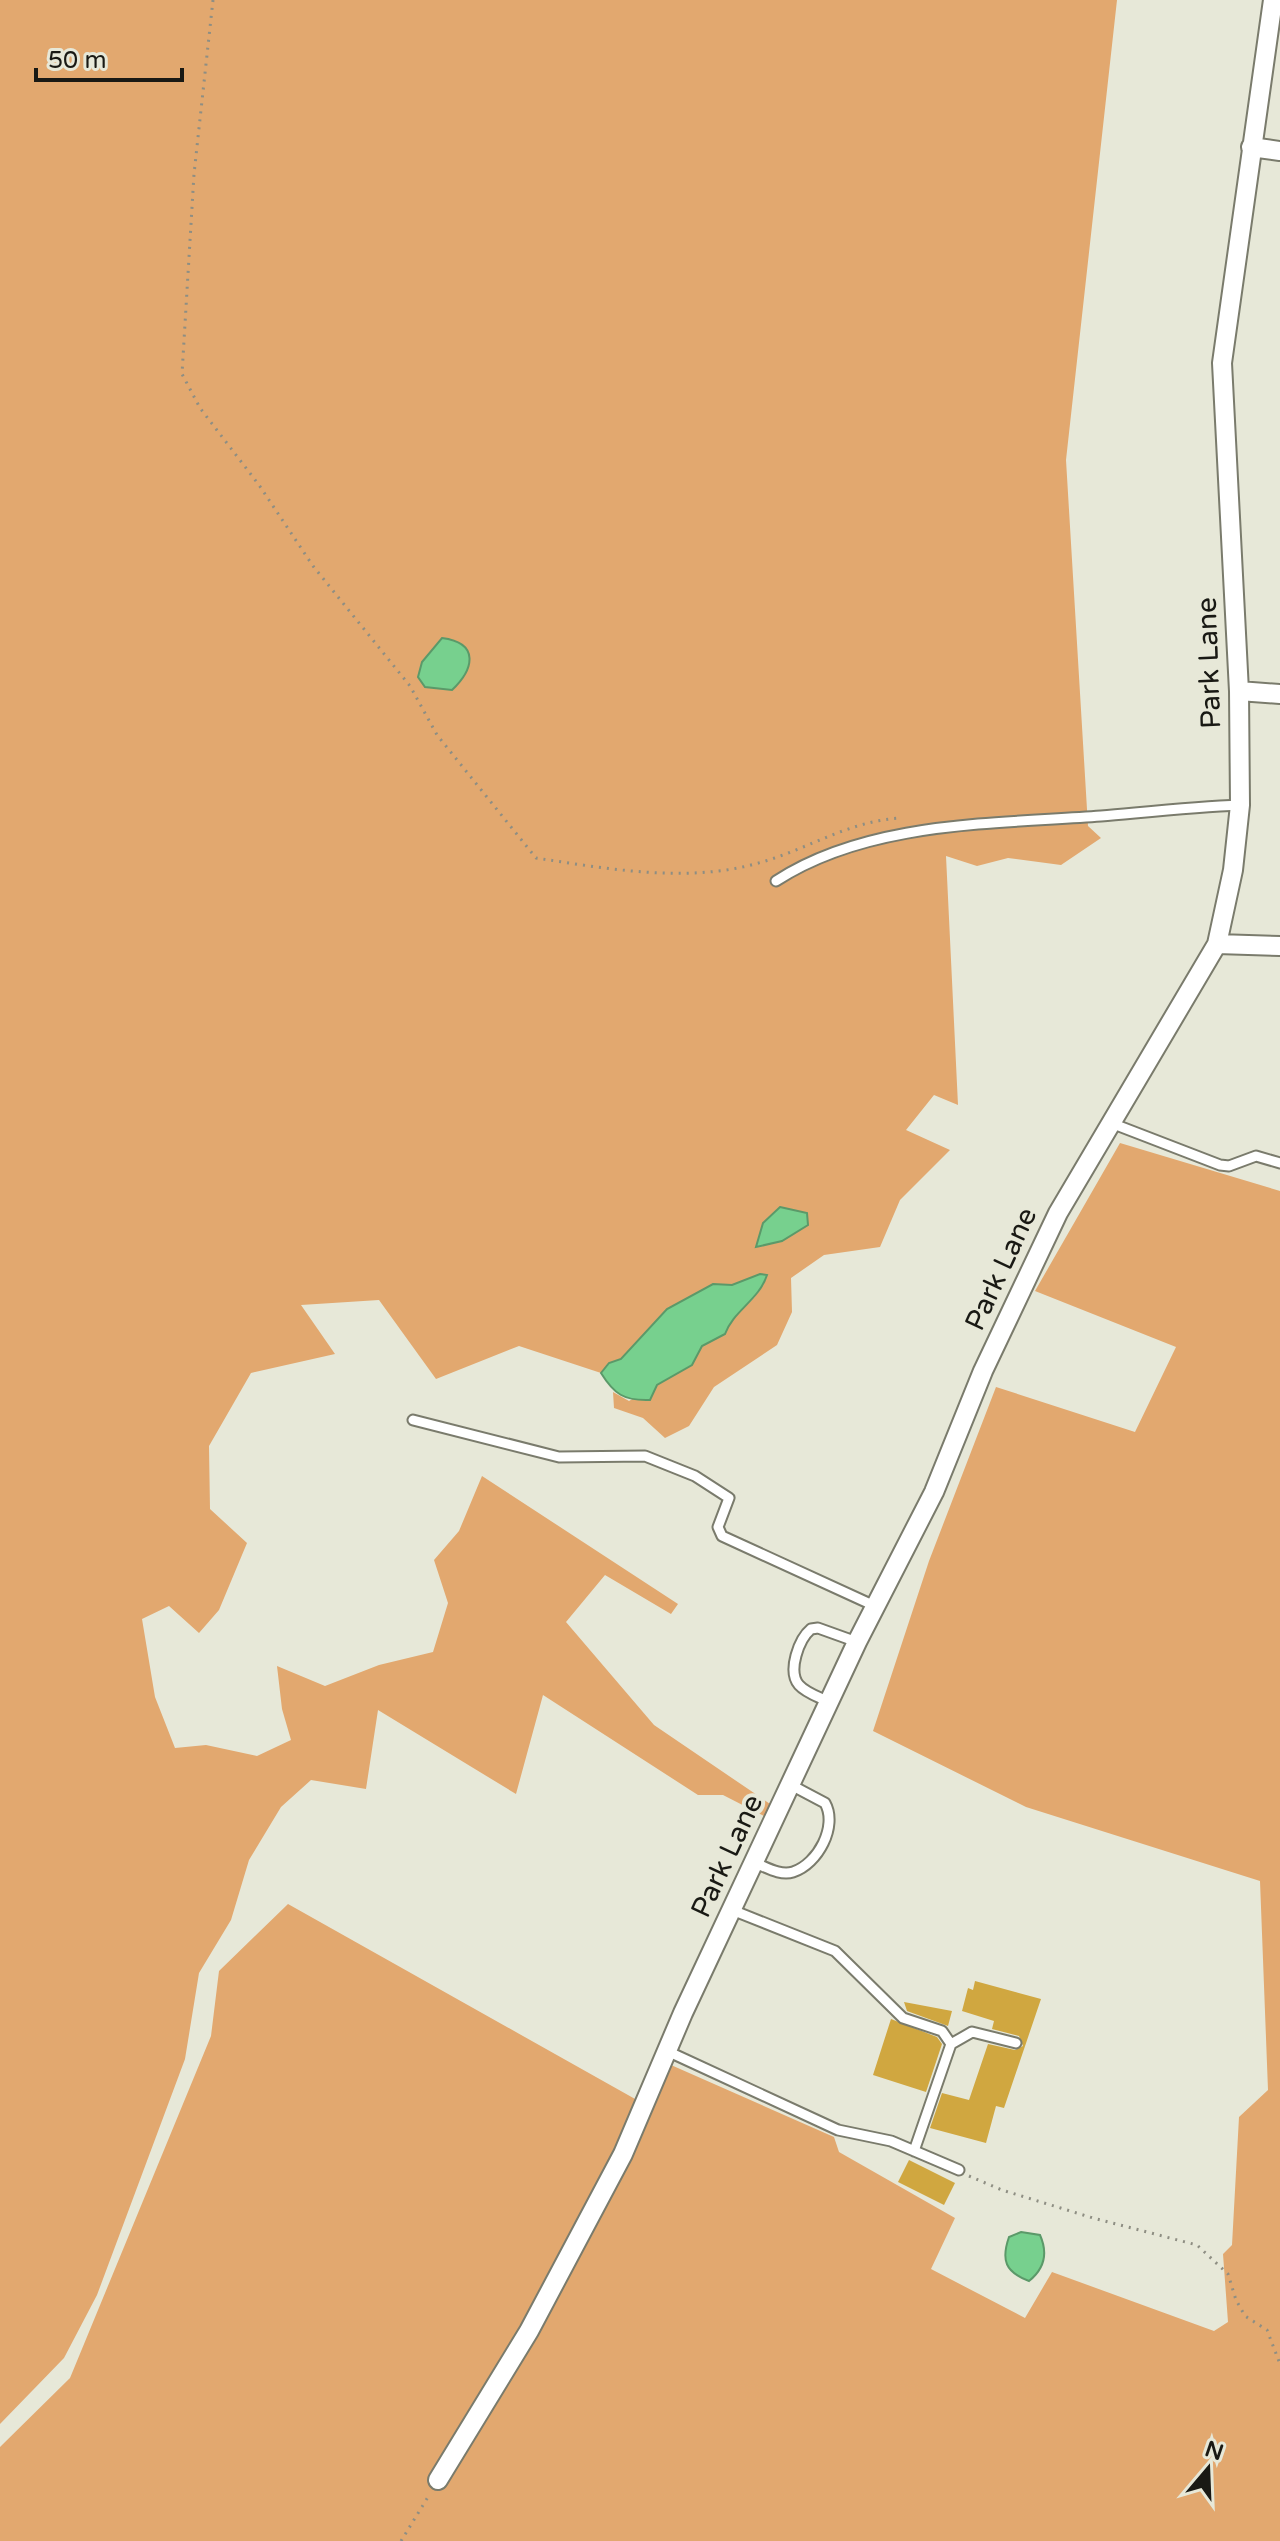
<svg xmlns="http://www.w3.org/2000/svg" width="1280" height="2541" font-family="'Varela Round',sans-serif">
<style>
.green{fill:#e2a86f}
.water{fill:#77d08e;stroke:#5b9969;stroke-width:2}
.building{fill:#d0a740}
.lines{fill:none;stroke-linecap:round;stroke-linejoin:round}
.service-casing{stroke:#7a7b6c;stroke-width:13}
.minor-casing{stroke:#7a7b6c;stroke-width:22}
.path{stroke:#8e8e83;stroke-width:3;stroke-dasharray:2 6;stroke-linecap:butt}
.service{stroke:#fff;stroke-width:9}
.minor{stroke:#fff;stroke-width:18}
.labels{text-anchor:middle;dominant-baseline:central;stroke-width:8;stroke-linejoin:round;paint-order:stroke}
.street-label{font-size:28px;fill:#191914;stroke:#e7e8d8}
</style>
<rect width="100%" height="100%" fill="#e7e8d8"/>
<path class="green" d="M0,0H1117L1066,460L1088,826L1101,838L1061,865L1008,858L977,866L946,856L958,1105L934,1095L906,1130L950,1150L900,1200L880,1247L824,1255L791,1278L792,1312L777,1345L714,1387L689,1426L665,1438L643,1418L614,1408L613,1392L629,1401L691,1365L702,1346L725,1334C733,1311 760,1301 767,1275L732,1285L713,1284L667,1309L621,1359L609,1363L601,1373L519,1346L436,1379L379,1300L301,1305L335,1354L251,1373L209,1446L210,1509L247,1543L219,1610L199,1633L169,1606L142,1619L155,1697L175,1748L206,1745L257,1756L291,1740L282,1709L277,1666L325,1686L379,1665L433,1652L448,1603L434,1560L459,1531L482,1476L678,1604L671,1614L605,1575L566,1622L654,1725L779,1810L774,1821L723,1795H698L543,1695L516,1794L378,1710L366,1789L311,1780L281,1807L249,1860L231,1920L199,1973L185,2059L97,2295L64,2358L0,2424Z
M1120,1143L1280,1191V2541H0V2447L70,2378L211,2036L219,1971L288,1904L644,2104L671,2065L834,2137L839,2152L955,2218L931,2269L1025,2318L1052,2272L1214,2331L1228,2322L1223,2254L1232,2245L1239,2117L1268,2090L1260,1881L1026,1807L873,1731L929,1561L996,1387L1135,1432L1176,1347L1035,1291Z"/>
<path class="water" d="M442,638C480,643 474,669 452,690L425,687L418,677L422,662Z
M780,1207L807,1213L808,1225L782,1241L756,1247L763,1223Z
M760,1274L767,1275C759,1300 733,1311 725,1334L702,1346L692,1365L657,1385L650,1400C624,1401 614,1394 601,1373L609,1363L621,1359L667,1309L713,1284L732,1285Z
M1021,2232L1040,2235C1048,2253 1044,2269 1029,2281C1005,2272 1001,2260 1009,2237Z"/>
<path class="building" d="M975,1981L1041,1999L1004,2108L996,2106L986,2143L930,2128L942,2093L969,2100L988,2044L1015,2050L1023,2046L1019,2036L992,2029L994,2021L962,2011L968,1988L973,1990Z
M904,2002L952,2011L948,2026L907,2011Z
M891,2019L937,2037L942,2044L926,2092L873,2075Z
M909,2160L955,2183L944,2205L898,2182Z"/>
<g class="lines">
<defs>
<path id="service" d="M776,881C868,821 995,824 1101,816C1147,812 1193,807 1240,805
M1111,1123L1220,1165L1229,1166L1256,1156L1280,1163
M413,1420L559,1457L645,1456L695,1476L729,1498L718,1527L722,1536L877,1607
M829,1702C819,1697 806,1693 799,1685C787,1671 799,1639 811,1629L818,1628L857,1642
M755,1863C766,1867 780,1876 793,1872C818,1864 838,1826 825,1803L791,1785
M732,1910L835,1951L903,2018L942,2031L951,2044L914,2151
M951,2044L972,2032L1016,2043
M667,2051L838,2130L891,2141L959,2170"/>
<path id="minor" d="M1251,147L1280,151
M1239,691L1280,694
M1217,944L1280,946
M438,2480L529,2331L623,2154L683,2013L857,1642L934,1492L983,1371L1058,1213L1217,944L1233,870L1240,805L1239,691L1222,363L1273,0"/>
</defs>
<use href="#service" class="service-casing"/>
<use href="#minor" class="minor-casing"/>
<path class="path" d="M213,0L194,174L182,374L200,408L259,485L313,566L410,686L437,735L536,858C609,869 690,884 762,862C810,848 851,820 902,818
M969,2176L1002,2190L1093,2218L1197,2245L1228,2274L1236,2300L1245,2316L1267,2330L1280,2364
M401,2541L428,2497"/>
<use href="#service" class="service"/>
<use href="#minor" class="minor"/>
</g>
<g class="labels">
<g class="street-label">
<text transform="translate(1209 663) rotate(-92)">Park Lane</text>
<text transform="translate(1001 1269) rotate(-65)">Park Lane</text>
<text transform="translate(727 1856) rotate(-65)">Park Lane</text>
</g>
</g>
<g transform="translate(1208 2469) rotate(19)" stroke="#e7e8d8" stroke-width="6" paint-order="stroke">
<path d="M0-6L14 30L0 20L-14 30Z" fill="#191914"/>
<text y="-12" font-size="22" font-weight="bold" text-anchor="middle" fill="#191914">N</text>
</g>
<path d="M36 68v12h146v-12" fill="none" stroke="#191914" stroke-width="4"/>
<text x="48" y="68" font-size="24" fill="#191914" stroke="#e7e8d8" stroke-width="6" paint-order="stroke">50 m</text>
</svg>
